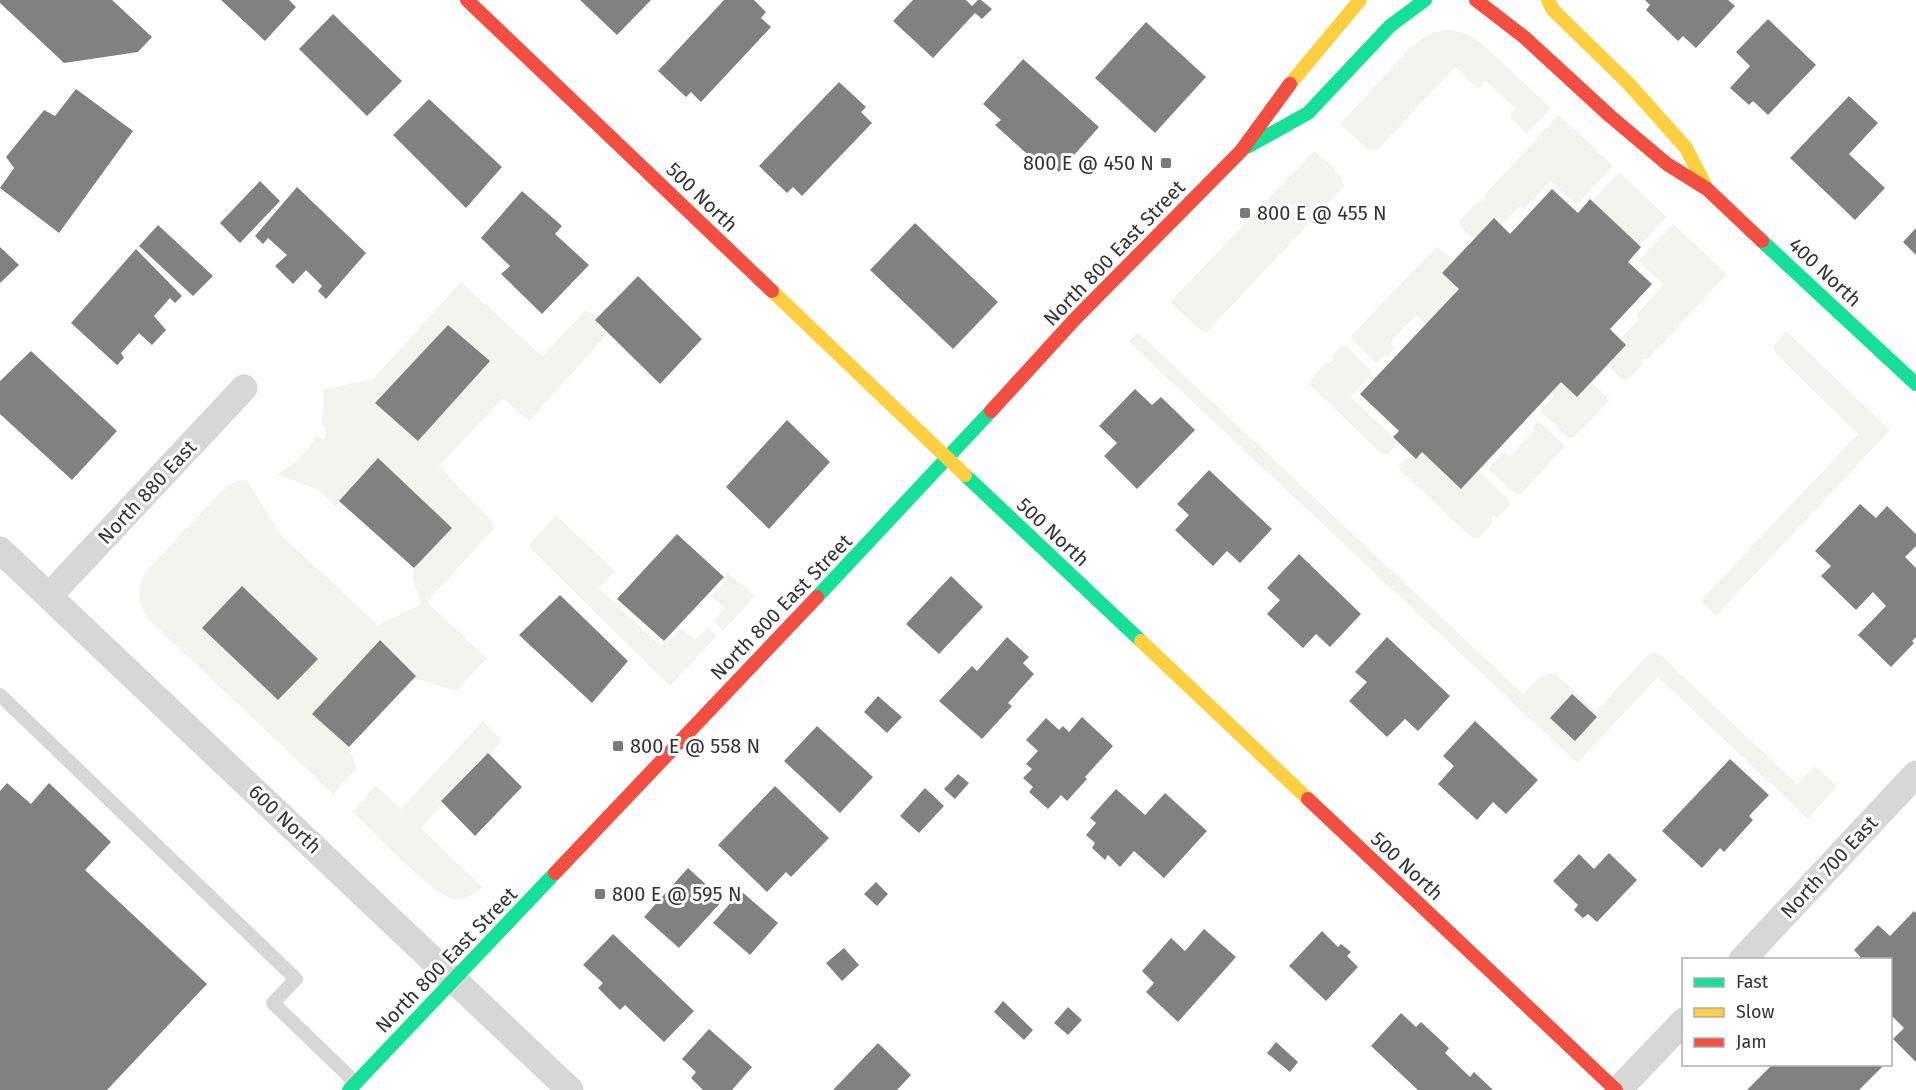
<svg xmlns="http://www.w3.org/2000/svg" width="1916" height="1090" font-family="'Fira Sans',sans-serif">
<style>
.green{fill:#f1f5ed}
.building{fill:#818181}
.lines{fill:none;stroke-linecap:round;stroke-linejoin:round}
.lane{stroke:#d7d7d7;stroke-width:14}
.street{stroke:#d7d7d7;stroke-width:27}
.fast{stroke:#16e098;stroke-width:14}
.slow{stroke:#ffcf43;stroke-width:14}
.jam{stroke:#f24e42;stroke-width:14}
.poi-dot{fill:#7a7a7a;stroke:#fff;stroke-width:2}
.labels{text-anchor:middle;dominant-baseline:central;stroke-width:6;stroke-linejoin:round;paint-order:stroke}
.poi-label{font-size:20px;fill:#333;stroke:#fff;text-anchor:start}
.street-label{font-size:20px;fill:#333;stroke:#fff}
</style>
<rect width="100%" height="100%" fill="#fff"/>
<path class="green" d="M1447,29L1458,31L1478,40L1551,108L1527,134L1511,118L1510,115L1515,108L1486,81L1478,89L1455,67L1377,150H1369L1340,124L1409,49C1421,39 1431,32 1447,29Z
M1559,115L1613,166L1577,205L1551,181L1524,209L1520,206L1501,225L1494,218L1474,239L1460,226L1459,221L1478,202H1482L1485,198L1484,195Z
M1314,151C1324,160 1342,172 1344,186L1208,331L1204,332L1200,330L1170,302Z
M1619,172L1667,217L1640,246L1592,201Z
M1673,224L1727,274L1647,360L1645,358L1641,360L1642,365L1629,379L1623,380L1607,365L1626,345L1620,339L1639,319L1636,315L1663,285L1638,261Z
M1436,247C1455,255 1456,271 1459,289L1426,324L1416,315L1390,343L1395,348L1388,356L1386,354L1377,364L1352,339V335Z
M461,282L542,356L586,310L598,317L608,333L529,421L503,398L439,466L496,526L427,602L487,658L456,691L414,678L416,675L379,640L312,714L349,747L357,768L333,794L148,619C137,599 137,592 145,572L223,490L235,481L247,480L281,535L378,625L421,604C416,585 406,577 421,559L378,459L335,506L320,491L277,474C295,464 306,454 316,435L324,439L327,428L321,425L323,411V389L373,379Z
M1786,331L1890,430L1716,616L1702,602L1704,597L1858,434L1776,354L1773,346Z
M1138,332L1523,694C1534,684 1541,670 1557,675L1596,711L1647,656L1655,652L1658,653L1797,784L1815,766L1837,786L1808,819L1658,677L1577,763L1129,342Z
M1342,346H1346L1373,373L1351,397L1399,443L1388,454H1382L1310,385L1311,379L1326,362L1329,363L1333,361L1332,356Z
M1561,382L1577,397L1591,382L1607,397L1608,402L1574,437L1569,438L1540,411L1554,396L1551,393Z
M1538,421L1563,444V449L1520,494H1515L1488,469L1504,451L1510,456L1535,430L1532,427Z
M1422,452L1461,489L1478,471L1510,501L1509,506L1498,517L1494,516L1492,518L1493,522L1479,538H1472L1400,470L1399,465L1409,456L1414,460Z
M556,515L615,571L599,588L659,645L668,642L682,628L695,640L708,627L717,636L670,686L528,546Z
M727,572L755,596L723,631L714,621L724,608L711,596L725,580L724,577Z
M483,721L502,740L490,755L487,753L442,800L443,803L421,828L483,888C474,893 465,901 453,899C432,895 371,829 352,811L376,786L401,809Z"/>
<path class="building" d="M0,0H112L152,37L138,52L64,63L0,3Z
M221,0H289L296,7L265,41Z
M580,0H651L617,35Z
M724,0H754L766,12L761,18L771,27L701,102L691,92L686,97L658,71Z
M913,0H966L972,6L978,0H981L992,9L982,19L975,13L933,58L893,21Z
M1645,0H1728L1735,6L1696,48L1683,36L1678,41L1646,10L1650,5Z
M333,14L402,81L367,116L299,49Z
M1768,19L1816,65L1768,115L1753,101L1749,105L1730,88L1750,66L1736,52Z
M1146,22L1206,77L1155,133L1095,78Z
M1023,59L1099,127L1059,172L1040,156L1035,161L995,125L1001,120L983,104Z
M839,82L866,107L861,112L872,123L802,196L793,187L787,193L759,166Z
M76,89L133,131L59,233L0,188L14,168L6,157L44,110L55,116Z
M1849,96L1878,123L1849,154L1885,188L1855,220L1790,158Z
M429,99L502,167L466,208L393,135Z
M260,181L280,201L240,243L220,223Z
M297,187L366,253L326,299L318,291L322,286L306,270L293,284L275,266L287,255L268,238L263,244L255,236Z
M1552,189L1578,213L1590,199L1641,247L1628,262L1652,284L1610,329L1626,345L1577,397L1561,382L1461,489L1422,452L1416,459L1393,437L1399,431L1360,394L1459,289L1442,273L1494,218L1510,234Z
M522,191L562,226L555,234L589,265L542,314L501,274L510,266L481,238Z
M915,223L998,302L953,349L870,270Z
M158,225L213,276L193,296L139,246Z
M1916,228V255L1903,242Z
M0,247L19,265L0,283Z
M136,249L182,296L175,303L170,298L154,316L166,330L152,345L139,333L121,353L124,358L117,365L71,323Z
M638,276L702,339L660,384L595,320Z
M448,325L490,361L418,441L375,403Z
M31,351L117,431L72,480L0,414V381Z
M1135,389L1152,405L1161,397L1195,430L1137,489L1104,456L1117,443L1099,426Z
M787,420L830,462L769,529L726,487Z
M378,458L452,528L414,568L339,501Z
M1209,470L1272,529L1240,563L1227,551L1213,566L1175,530L1189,515L1177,504Z
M1860,504L1876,518L1887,506L1916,534V546L1905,557L1916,568V637L1912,641L1914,643L1891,667L1858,635L1886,606L1873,592L1856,610L1821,576L1831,566L1815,551Z
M677,534L724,577L664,641L617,599Z
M1299,554L1361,614L1330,647L1316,634L1303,648L1267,614L1280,600L1267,588Z
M951,576L983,607L939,654L906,624Z
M242,586L318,659L278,700L202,628Z
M560,595L628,661L592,703L519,635Z
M1007,637L1029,657L1023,663L1034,674L1008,703L1012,706L982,739L939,701L972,666L977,671Z
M1387,637L1450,696L1418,731L1405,719L1387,737L1349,701L1367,682L1355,672Z
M380,640L416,676L349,747L312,714Z
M1572,694L1597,717L1575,741L1550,718Z
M878,696L902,717L887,733L864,712Z
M1082,717L1113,746L1085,777L1087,779L1067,801L1061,795L1048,809L1029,792L1033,787L1023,778L1032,769L1026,764L1038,751L1026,740L1046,718L1059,730L1063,726L1069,732Z
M1475,721L1538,780L1506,814L1493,802L1477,820L1438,784L1454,766L1443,756Z
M817,726L873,777L840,813L784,761Z
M488,753L522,787L475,836L441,801Z
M1730,759L1769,795L1749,816L1753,820L1724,852L1720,848L1702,868L1662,831Z
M958,774L969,783L955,799L944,789Z
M7,783L31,804L49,783L111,842L85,870L207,984L107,1090H0V791Z
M775,786L829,838L791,877L786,872L767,892L718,845Z
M925,788L944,806L919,833L900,816Z
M1116,789L1145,815L1165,793L1207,831L1164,878L1134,851L1120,867L1108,855L1105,860L1092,848L1095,843L1086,835L1096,823L1090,818Z
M1609,853L1637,880L1597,922L1588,914L1583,918L1574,910L1578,905L1553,881L1579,854L1594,869Z
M688,868L723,900L679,948L644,917Z
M876,882L888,894L877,906L864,894Z
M741,891L778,923L750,955L713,923Z
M1914,911L1916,913V1062L1893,1039L1904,1028L1890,1014V960H1863L1854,950L1878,925L1890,936Z
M1204,929L1236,957L1178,1022L1146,992L1154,983L1142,971L1171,938L1185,951Z
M1322,931L1338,947L1341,944L1351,952L1347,956L1358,967L1326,1001L1289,966Z
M613,934L694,1011L664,1042L625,1005L620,1010L598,988L603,983L583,965Z
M844,948L859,965L842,981L826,963Z
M1003,1001L1033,1030L1024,1040L994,1012Z
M1068,1007L1082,1020L1068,1035L1054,1023Z
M1401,1013L1416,1027L1421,1022L1449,1048L1445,1053L1470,1077L1474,1072L1493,1090H1418L1371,1046Z
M709,1029L752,1067L732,1090H703L691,1078L696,1072L682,1059Z
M1276,1042L1298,1062L1290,1072L1267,1053Z
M878,1043L911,1075L897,1090H833Z
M1773,1064H1885L1859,1090H1747Z"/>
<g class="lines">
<path class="lane" d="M0,695L296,979L273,1003L356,1083"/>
<path class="street" d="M0,550L570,1090
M49,596L244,388
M1742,960L1916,774
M1618,1090L1684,1021"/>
<path class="fast" d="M1247,147L1308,113L1390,26L1425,0
M1762,241L1916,384
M965,475L1141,641
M817,597L991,411
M349,1090L555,873"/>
<path class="slow" d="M1548,0L1553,10L1629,84L1686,148L1707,189
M1290,84L1360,0
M772,291L965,475
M1141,641L1308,799"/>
<path class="jam" d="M467,0L772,291
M1476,0L1524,37L1610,116L1667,164L1707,189L1762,241
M991,411L1074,320L1241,151L1290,84
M1308,799L1616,1090
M555,873L817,597"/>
</g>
<g class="poi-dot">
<rect x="1160" y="157" width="12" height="12" rx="3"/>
<rect x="1239" y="207" width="12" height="12" rx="3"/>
<rect x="612" y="740" width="12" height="12" rx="3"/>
<rect x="594" y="888" width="12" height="12" rx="3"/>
</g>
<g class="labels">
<g class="poi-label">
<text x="1154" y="163" text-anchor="end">800 E @ 450 N</text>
<text x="1257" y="213">800 E @ 455 N</text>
<text x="630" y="746">800 E @ 558 N</text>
<text x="612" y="894">800 E @ 595 N</text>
</g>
<g class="street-label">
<text transform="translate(702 197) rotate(44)">500 North</text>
<text transform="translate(1114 253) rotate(-46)">North 800 East Street</text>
<text transform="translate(1825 272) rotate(43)">400 North</text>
<text transform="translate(147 492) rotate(-47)">North 880 East</text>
<text transform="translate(1053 532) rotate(43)">500 North</text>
<text transform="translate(781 607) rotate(-46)">North 800 East Street</text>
<text transform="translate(285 819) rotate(43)">600 North</text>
<text transform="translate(1407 866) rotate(43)">500 North</text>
<text transform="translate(1829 867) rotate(-47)">North 700 East</text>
<text transform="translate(446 960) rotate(-46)">North 800 East Street</text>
</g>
</g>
<rect x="1682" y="958" width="210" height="108" fill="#ffffff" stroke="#adadad" stroke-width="1.5"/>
<rect x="1694" y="978" width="30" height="9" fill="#16e098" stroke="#adadad" stroke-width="1.5"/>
<text x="1736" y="988" font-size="18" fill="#333333">Fast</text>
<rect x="1694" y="1008" width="30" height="9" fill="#ffcf43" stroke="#adadad" stroke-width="1.5"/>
<text x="1736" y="1018" font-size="18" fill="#333333">Slow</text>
<rect x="1694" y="1038" width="30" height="9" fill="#f24e42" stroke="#adadad" stroke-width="1.5"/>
<text x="1736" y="1048" font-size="18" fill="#333333">Jam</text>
</svg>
